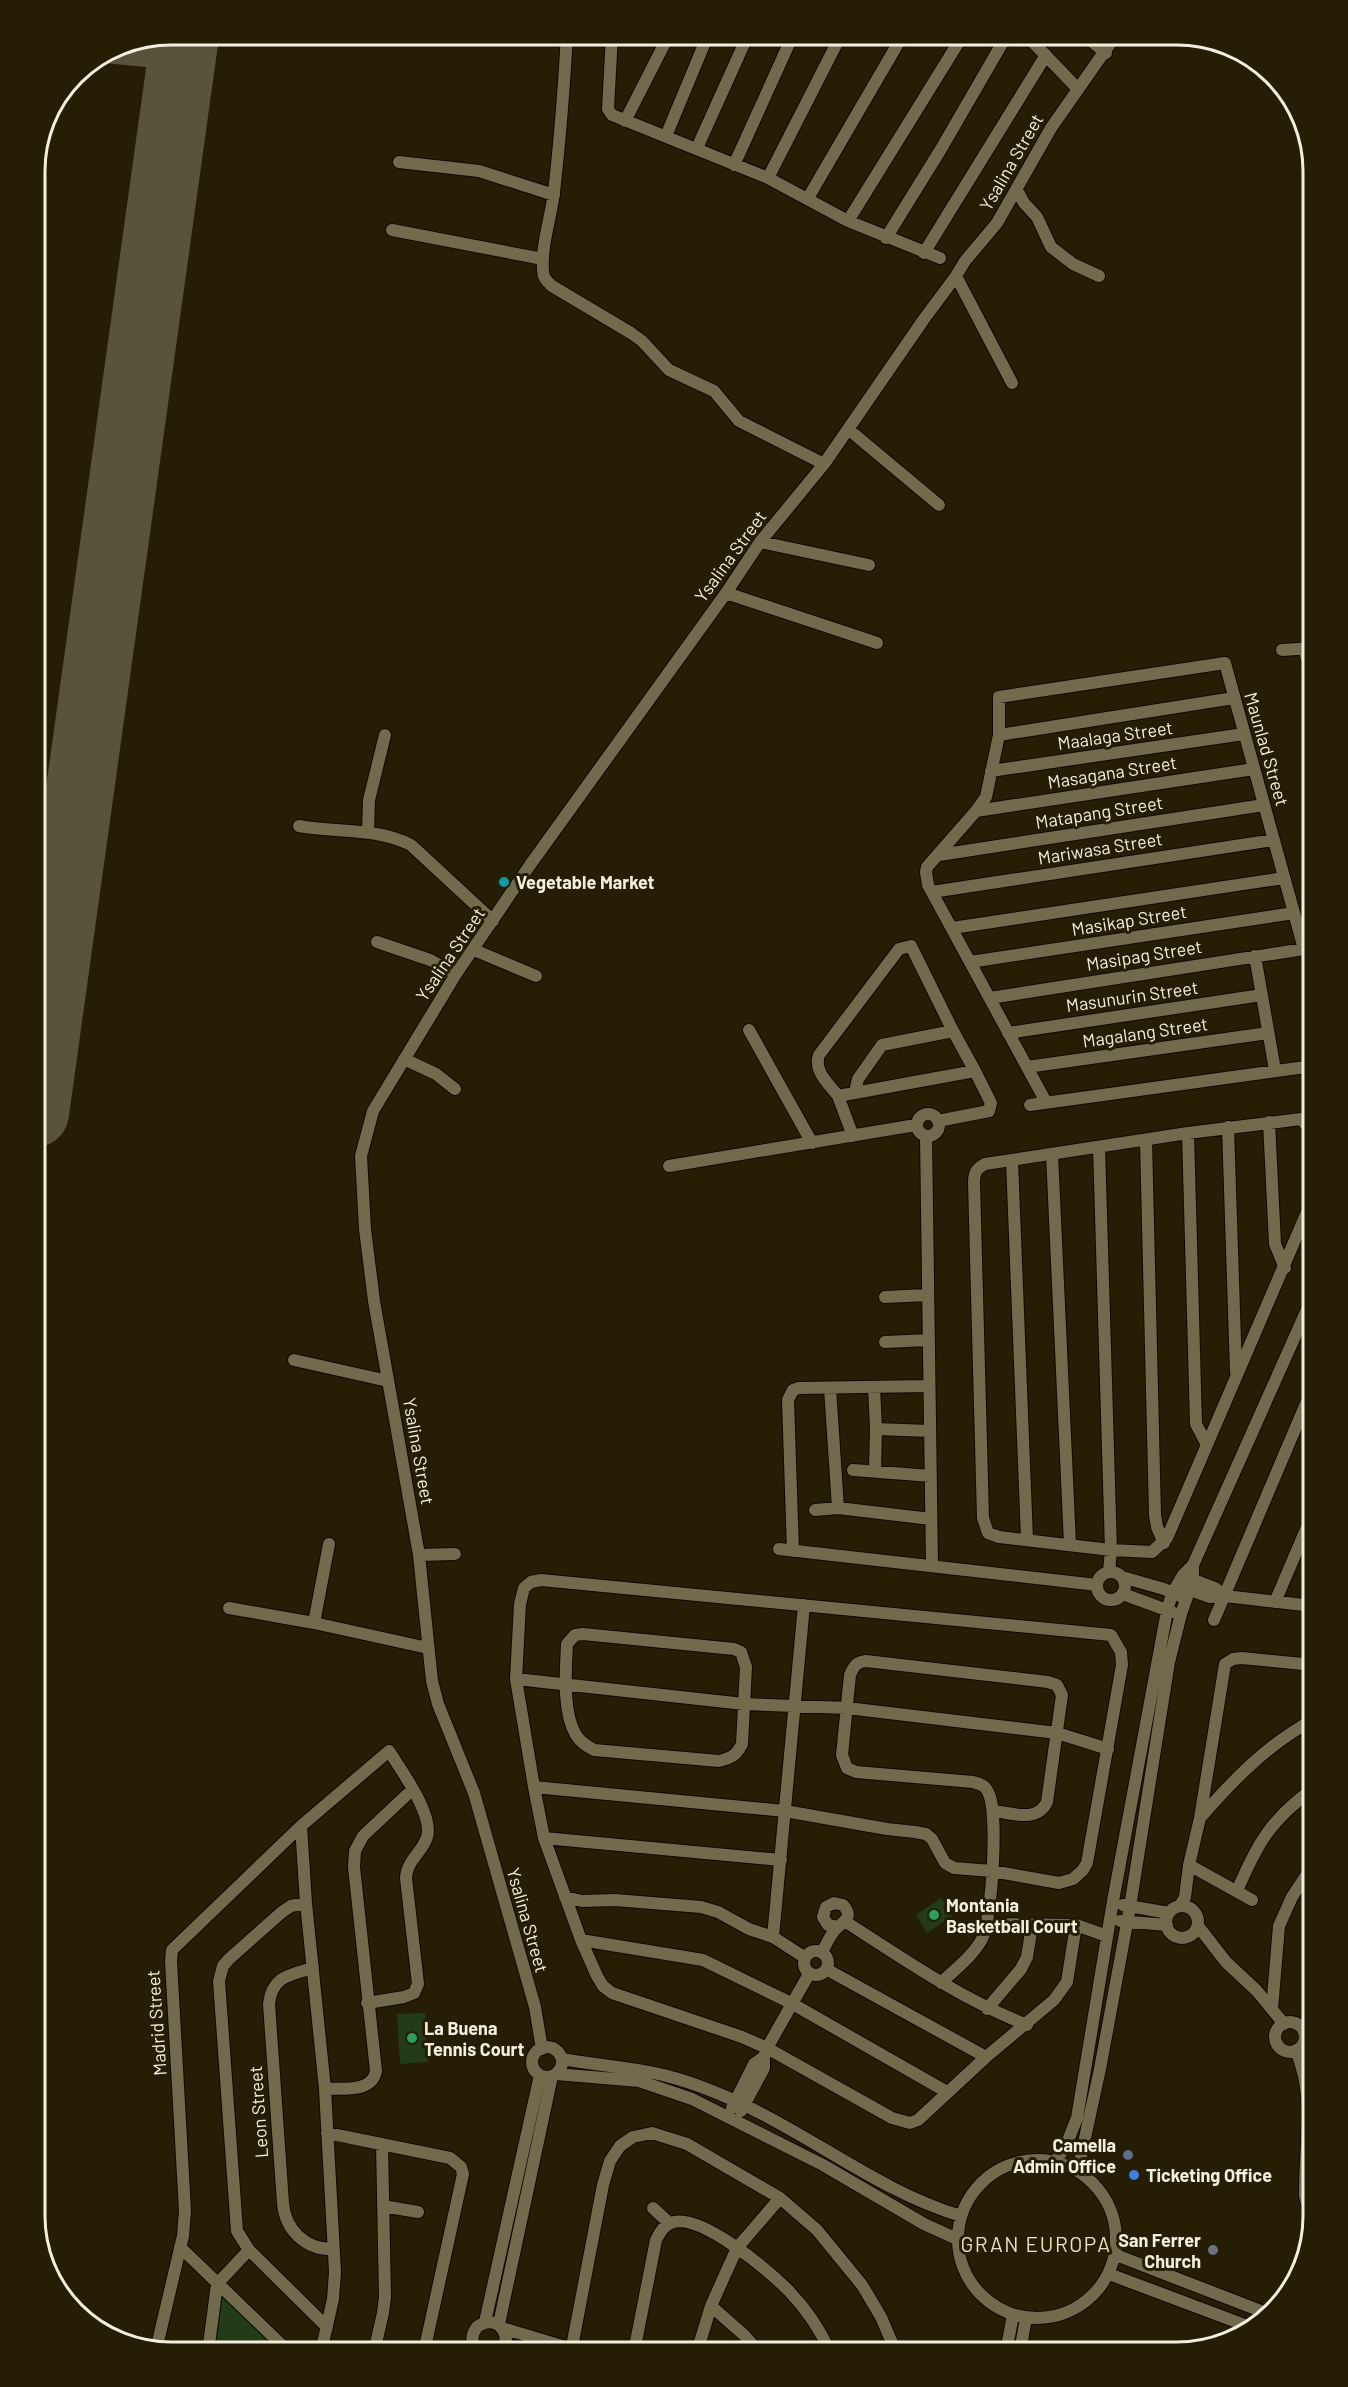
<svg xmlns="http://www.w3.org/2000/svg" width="1348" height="2387" font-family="Barlow,sans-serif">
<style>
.green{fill:#223c17}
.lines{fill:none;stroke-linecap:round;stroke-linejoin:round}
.taxiway{stroke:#5a533c;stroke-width:27}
.runway{stroke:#5a533c;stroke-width:68}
.minor-casing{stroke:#0f0800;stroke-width:14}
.minor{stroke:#726a4d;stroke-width:12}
.culture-dot{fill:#0f9aa8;stroke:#261e04;stroke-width:2}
.leisure-dot{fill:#2e9e5b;stroke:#261e04;stroke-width:2}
.service-dot{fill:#5c6f8a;stroke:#261e04;stroke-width:2}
.shop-dot{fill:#3f7fe0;stroke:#261e04;stroke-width:2}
.worship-dot{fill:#6b7280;stroke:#261e04;stroke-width:2}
.labels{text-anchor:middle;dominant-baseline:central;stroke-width:6;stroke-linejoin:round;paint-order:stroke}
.street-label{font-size:18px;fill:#f3efdf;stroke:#261e04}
.poi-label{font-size:18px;font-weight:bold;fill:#f3efdf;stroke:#261e04;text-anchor:start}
.quarter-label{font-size:21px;letter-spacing:1.5px;fill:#eae1c1;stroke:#261e04}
.rim{fill:none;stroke:#f3efdf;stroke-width:3}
</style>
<rect width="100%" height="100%" fill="#261e04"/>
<path class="green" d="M941,1898L953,1915L927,1933L916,1915Z
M425,2013L428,2062L400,2064L397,2014Z
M221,2297L281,2352H213Z"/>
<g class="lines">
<path class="taxiway" d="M111,50L182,57"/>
<path class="runway" d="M35,1113L185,35"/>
<defs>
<path id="minor" d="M567,35C564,87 560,140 554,192C551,218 541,245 543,271C543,278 547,281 552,286L631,333L642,341L669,370L714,391L739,421L824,464
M612,35L608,109L612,115L768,178L848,221L940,258
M1026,35L1077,88
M1084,35L1106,53
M625,121L669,35
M666,136L708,35
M697,148L748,35
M399,162L479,171L554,195
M734,165L793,35
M768,178L841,35
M1017,190L1024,203L1037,217L1051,247L1073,264L1099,276
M808,198L903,35
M848,221L963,35
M392,230L543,259
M886,238L941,149L1007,35
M924,253L1046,55
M956,276L1012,383
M848,429L939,505
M760,542L869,565
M726,593L877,643
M1304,648L1313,681
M1282,650L1313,648
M999,735L1234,698
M991,771L1244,734
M976,811L1254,769
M299,826C337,833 375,827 411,845L493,921
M368,831L369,800L385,735
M939,855L1264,805
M932,892L1274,840
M952,928L1284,878
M377,942L430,960L456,974
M474,950L536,976
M1255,956L1275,1070
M970,962L1294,913
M990,998L1304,949L1225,663L999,697V735L986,797L976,811L927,867L926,872L928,885L1046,1102
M749,1030L812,1143
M953,1031L975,1071
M1008,1033L1262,995
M404,1059L436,1074L455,1089
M1027,1067L1268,1033
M838,1096C829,1084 813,1071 819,1055L899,949L911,946L953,1031L882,1045L858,1079L855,1092
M1030,1105L1313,1066
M917 1125a11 11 0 1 1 22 0a11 11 0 1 1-22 0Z
M1269,1122L1275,1244L1285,1268
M1228,1127L1236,1372
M1188,1133L1196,1424L1206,1443
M853,1136L838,1096L975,1071L991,1103L989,1111L938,1121
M926,1136L932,1565
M1146,1140L1155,1515L1157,1527L1164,1543
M1099,1147L1111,1550L1109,1572
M1052,1154L1070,1544
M1012,1161L1027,1539
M669,1166L916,1125
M1313,1198L1167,1538L1152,1552L1111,1550L999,1537L988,1533L983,1518L974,1182C974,1173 976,1169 985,1164L1188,1133L1301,1119L1308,1127L1313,1178
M885,1297L928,1295
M885,1342L929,1340
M294,1360L388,1381
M874,1387L876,1429L875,1471
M830,1388L838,1508
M876,1429L930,1431
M853,1470L931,1476
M815,1510L838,1508L931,1519
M779,1549L1097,1585
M793,1551L788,1400L793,1390L799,1388L929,1386
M419,1555L455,1554
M1097 1586a14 14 0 1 1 28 0a14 14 0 1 1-28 0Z
M1122,1577L1164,1589L1180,1596
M1186,1577L1215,1588L1225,1596
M1182,1587L1210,1597L1225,1596L1313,1606
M1123,1594L1172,1612
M1275,1602L1313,1513
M229,1608L314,1623L428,1648
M1214,1620L1313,1387
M314,1623L329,1544
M583,1634L734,1649L741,1652L746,1667L742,1744C736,1756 731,1758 719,1761L594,1750C587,1746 580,1742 576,1735C562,1712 566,1670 567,1644L575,1635Z
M516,1679L744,1704L847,1708L1057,1733L1108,1749
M534,1787L785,1811L887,1829L915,1832L926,1834L932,1839L945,1863L954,1868L992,1871L1059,1883L1073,1879L1083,1870L1087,1863L1122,1665L1121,1652L1111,1635L541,1580L531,1582L524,1588L520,1604L516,1679L534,1787L544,1838L581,1940L597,1976L603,1986L612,1993L742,2037L767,2048L892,2118L910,2123L918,2120L986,2057L1054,2000L1067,1982L1076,1925
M1200,1818C1233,1780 1268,1744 1313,1720
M301,1826L306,1903L325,2089L335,2272L333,2299L321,2352
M544,1838L781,1860
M1189,1865L1200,1818L1225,1664L1233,1659L1242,1658L1313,1665
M1237,1891C1257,1844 1271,1819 1313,1789
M565,1897L582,1901L615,1900L701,1907L718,1912L749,1929L773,1937L804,1957
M306,1903L291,1906L282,1912L229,1959L223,1966L219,1981L237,2231L249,2250L327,2327
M1123,1905L1169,1913
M1180,1906L1185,1897L1189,1865L1252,1900
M1166 1922a16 16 0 1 1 32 0a16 16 0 1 1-32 0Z
M1120,1921L1167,1925
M846,1922C905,1960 961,1999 1027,2025
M987,1924L1076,1925L1107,1936
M1198,1926L1226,1962L1257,1991L1284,2024
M773,1937L804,1605
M581,1940L703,1960L791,2003L947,2092
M804 1963a12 12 0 1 1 24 0a12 12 0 1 1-24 0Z
M822,1952C826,1945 831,1933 837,1928C846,1920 853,1916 843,1905L834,1903L826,1907L823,1917L828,1925L838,1927
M313,1968C290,1975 272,1976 269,2004L283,2203C285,2230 306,2250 333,2249
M826,1969L986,2057
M941,1983C954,1970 973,1956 982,1939C992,1919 999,1811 988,1792C985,1785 980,1784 973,1782L856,1772L847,1768L842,1755L850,1675C854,1666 856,1662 866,1661L1048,1682L1057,1685L1062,1695L1047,1802C1037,1823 1012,1813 994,1811
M987,2009L1021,1969L1027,1957L1032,1926
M1272,2009L1279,1926L1292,1897L1313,1865
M1275 2037a15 15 0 1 1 30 0a15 15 0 1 1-30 0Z
M532 2062a15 15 0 1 1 30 0a15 15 0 1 1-30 0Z
M542,2049L535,2007L474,1793L438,1704L432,1681L419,1555L374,1301L365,1229L361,1156L373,1111L456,974L530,865L726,593L760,542L824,464L924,319L956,276L965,261L997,223L1051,128L1116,35
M1296,2050C1317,2103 1304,2143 1305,2196L1307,2203L1313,2210
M562,2059C589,2064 616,2066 643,2071C676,2076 712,2090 742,2104C817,2139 881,2192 961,2216
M556,2074L639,2081L692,2099L823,2165L924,2224L957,2239
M325,2089C343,2088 372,2093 376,2071L354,1867L355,1851L363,1836L413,1789
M732,2108L754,2064L764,2057
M741,2111L764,2068V2057L767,2048L809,1974
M327,2133L450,2158L461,2167L463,2174L424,2352
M958 2239a79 79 0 1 1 158 0a79 79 0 1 1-158 0Z
M1056,2161L1067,2143L1077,2118L1113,1901L1167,1611L1172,1594L1183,1575L1193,1565L1313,1296
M1078,2170L1100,2069L1130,1907L1169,1662L1181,1614L1193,1580V1565
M383,2206L418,2212
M653,2208L669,2223
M180,2247L289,2352
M1116,2255L1266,2313
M1109,2274L1250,2327
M711,2306L744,2335L759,2352
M485,2322L540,2075
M499,2324L552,2076
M502,2328L572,2349L575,2352
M156,2350L183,2236L185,2211L171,1961L172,1950L301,1826L389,1751C401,1770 434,1815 427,1837C422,1853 407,1860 406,1878L418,1984L414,1993L404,1997L367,2003
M501,2350L520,2352
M208,2352L217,2284L249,2250
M374,2352L383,2313L385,2297L382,2144
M480,2352C471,2345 470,2336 477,2327C491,2317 505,2324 506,2341L498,2352
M571,2352L603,2185L610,2161L620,2146L633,2137L652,2133L687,2144L780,2198L817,2230L862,2285L881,2317L896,2352
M634,2352L656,2240C660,2233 663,2226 671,2223C699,2211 769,2271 789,2291C806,2309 820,2329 830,2352
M697,2352L711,2306L737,2248L780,2198
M1006,2352L1013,2315
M1020,2352L1026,2318"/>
</defs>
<use href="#minor" class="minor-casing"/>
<use href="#minor" class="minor"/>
</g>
<circle class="culture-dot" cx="504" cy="882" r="6"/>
<g class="leisure-dot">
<circle cx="934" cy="1915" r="6"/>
<circle cx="412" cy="2038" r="6"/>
</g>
<circle class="service-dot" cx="1128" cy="2155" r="6"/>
<circle class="shop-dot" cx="1134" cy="2175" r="6"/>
<circle class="worship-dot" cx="1213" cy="2250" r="6"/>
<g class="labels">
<g class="street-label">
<text transform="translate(1011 162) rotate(-60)">Ysalina Street</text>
<text transform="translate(730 556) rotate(-54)">Ysalina Street</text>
<text transform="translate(1115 735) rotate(-8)">Maalaga Street</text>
<text transform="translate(1267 749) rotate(74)">Maunlad Street</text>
<text transform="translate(1112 772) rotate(-9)">Masagana Street</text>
<text transform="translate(1099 812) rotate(-9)">Matapang Street</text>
<text transform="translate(1100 848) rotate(-9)">Mariwasa Street</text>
<text transform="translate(1129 920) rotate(-9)">Masikap Street</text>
<text transform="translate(450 954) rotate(-56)">Ysalina Street</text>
<text transform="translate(1144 955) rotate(-9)">Masipag Street</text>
<text transform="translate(1132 996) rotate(-8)">Masunurin Street</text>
<text transform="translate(1145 1032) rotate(-8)">Magalang Street</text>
<text transform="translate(419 1451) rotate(80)">Ysalina Street</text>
<text transform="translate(528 1920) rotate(74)">Ysalina Street</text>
<text transform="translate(156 2023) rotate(-94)">Madrid Street</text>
<text transform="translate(258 2112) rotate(-94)">Leon Street</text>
</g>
<g class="poi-label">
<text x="516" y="882">Vegetable Market</text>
<text x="946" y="1905">Montania<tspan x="946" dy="21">Basketball Court</tspan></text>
<text x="424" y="2028">La Buena<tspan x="424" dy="21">Tennis Court</tspan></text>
<text x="1116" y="2145" text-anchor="end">Camella<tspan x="1116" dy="21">Admin Office</tspan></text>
<text x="1146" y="2175">Ticketing Office</text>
<text x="1201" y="2240" text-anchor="end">San Ferrer<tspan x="1201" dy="21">Church</tspan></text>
</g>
<g class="quarter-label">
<text x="1036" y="2243">GRAN EUROPA</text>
</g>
</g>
<path d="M0 0H1348V2387H0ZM171 45H1177A126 126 0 0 1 1303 171V2216A126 126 0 0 1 1177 2342H171A126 126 0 0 1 45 2216V171A126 126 0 0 1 171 45Z" fill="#261e04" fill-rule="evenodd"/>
<path class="rim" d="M171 45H1177A126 126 0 0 1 1303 171V2216A126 126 0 0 1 1177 2342H171A126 126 0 0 1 45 2216V171A126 126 0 0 1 171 45Z"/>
</svg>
